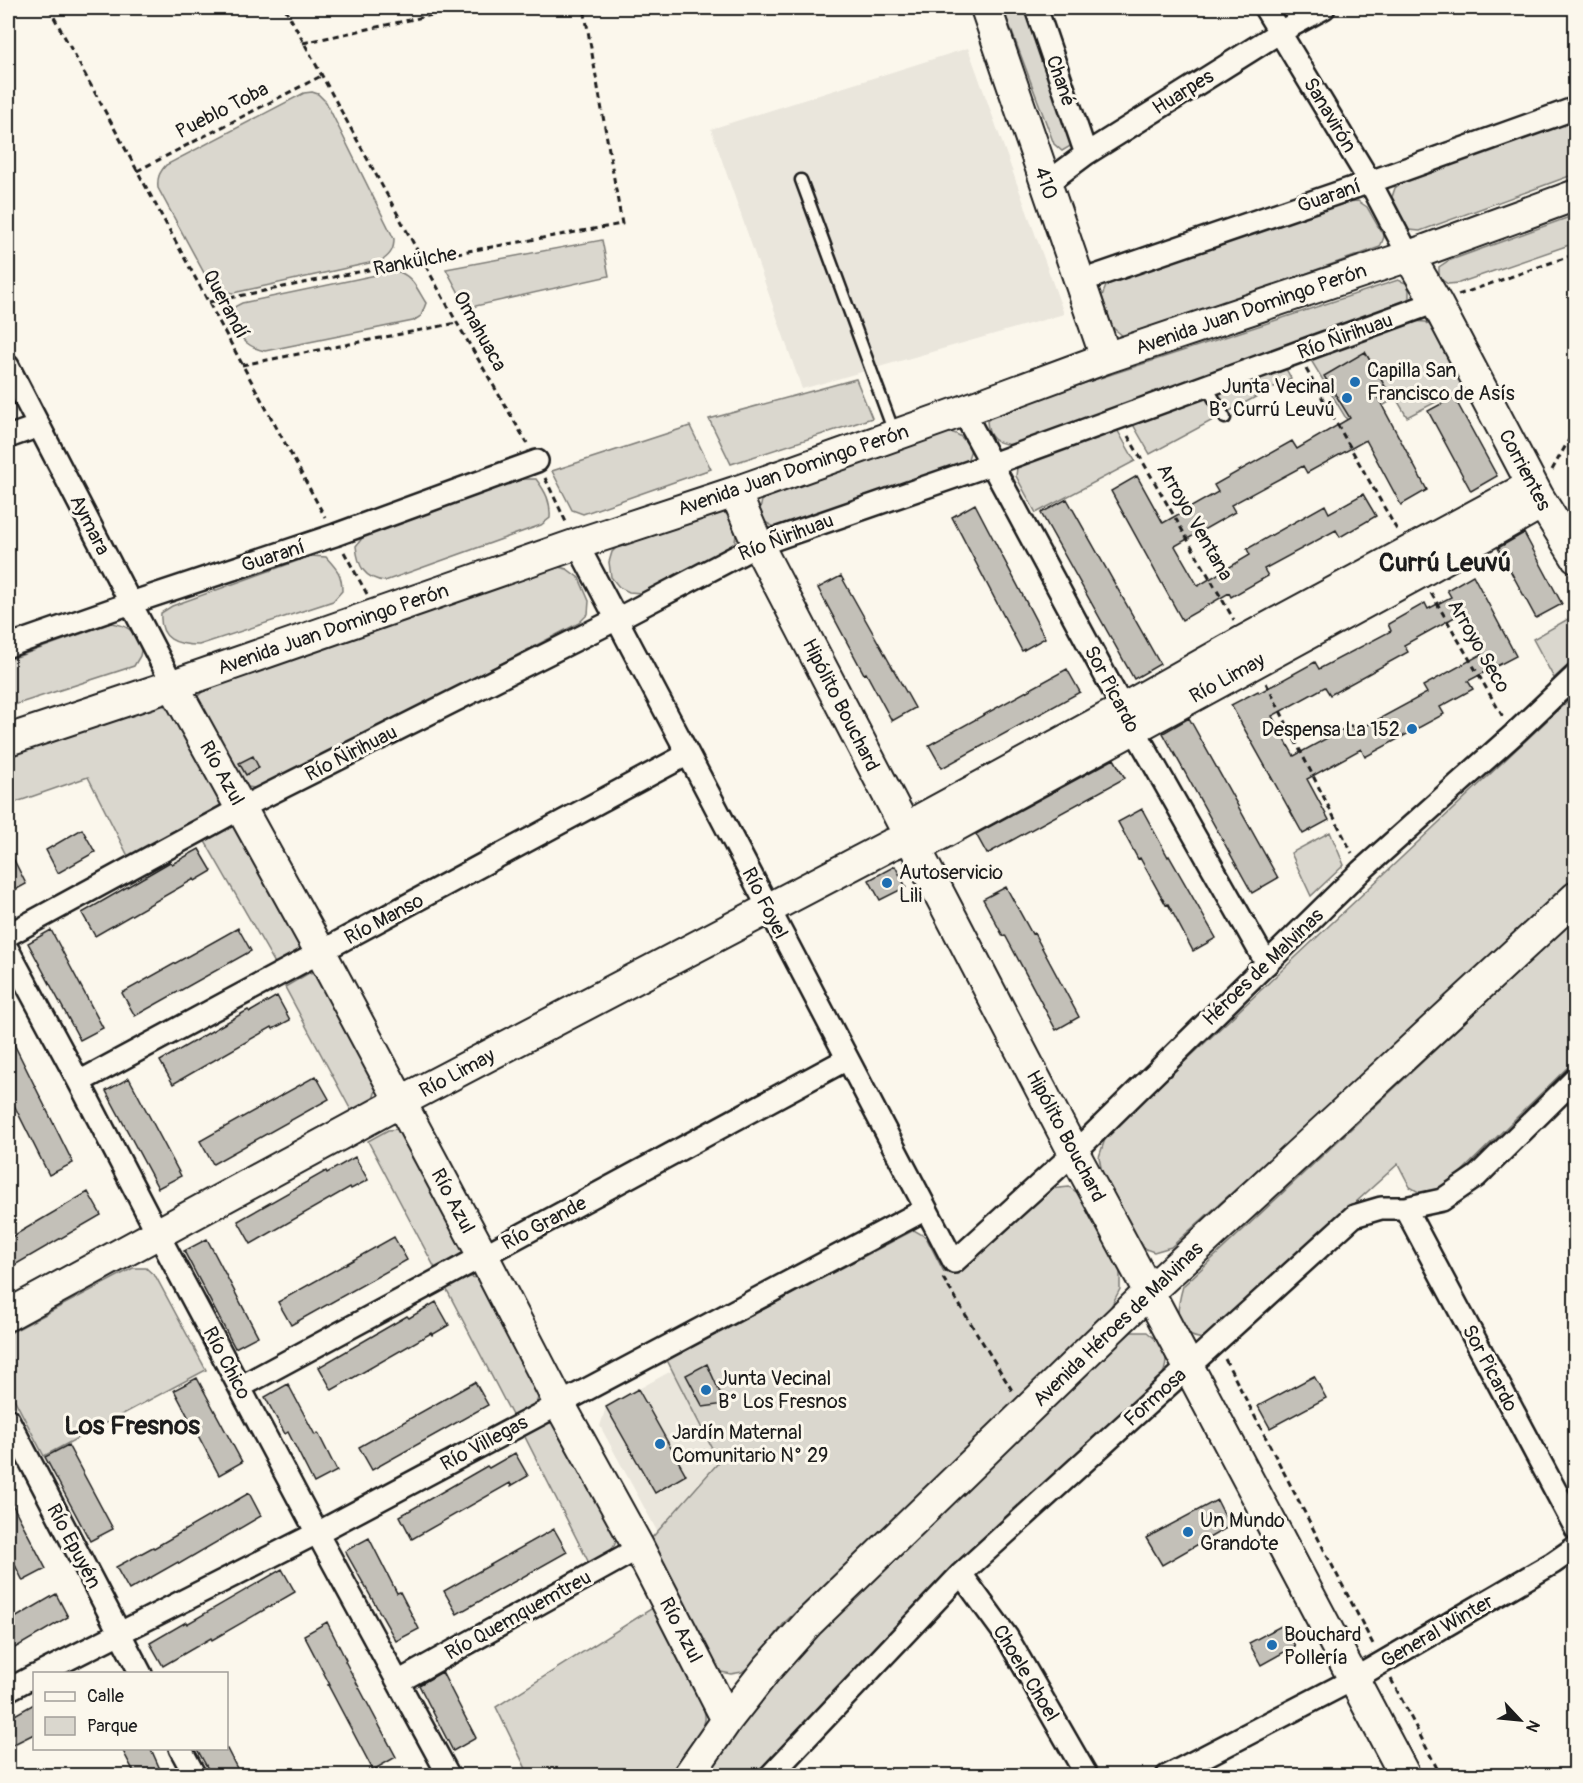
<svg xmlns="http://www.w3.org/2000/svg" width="1583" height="1783" font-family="Pangolin,sans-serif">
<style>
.built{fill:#eae6dc}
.green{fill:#dad7ce;stroke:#7b7a75;stroke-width:1.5}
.building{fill:#c3c0b8;stroke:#1c1c1c;stroke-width:1.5;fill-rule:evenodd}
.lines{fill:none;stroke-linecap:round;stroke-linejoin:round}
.lane-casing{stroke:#1c1c1c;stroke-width:15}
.street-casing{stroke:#1c1c1c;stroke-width:26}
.secondary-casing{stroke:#1c1c1c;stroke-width:34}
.path{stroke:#1c1c1c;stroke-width:3;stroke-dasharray:6 4.5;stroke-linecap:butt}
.lane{stroke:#fbf7ec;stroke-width:10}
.street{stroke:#fbf7ec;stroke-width:21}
.secondary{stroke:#fbf7ec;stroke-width:30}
.poi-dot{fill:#1f6fb2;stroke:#fbf7ec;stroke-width:2}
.labels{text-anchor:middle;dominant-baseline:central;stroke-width:6;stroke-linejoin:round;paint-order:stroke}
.street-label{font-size:20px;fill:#1c1c1c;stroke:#fbf7ec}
.poi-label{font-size:20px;fill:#1c1c1c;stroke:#fbf7ec;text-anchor:start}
.district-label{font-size:26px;font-weight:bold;fill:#1c1c1c;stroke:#fbf7ec}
</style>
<rect width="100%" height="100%" fill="#fbf7ec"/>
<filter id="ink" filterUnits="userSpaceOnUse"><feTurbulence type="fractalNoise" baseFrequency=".0167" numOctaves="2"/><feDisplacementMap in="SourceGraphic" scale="12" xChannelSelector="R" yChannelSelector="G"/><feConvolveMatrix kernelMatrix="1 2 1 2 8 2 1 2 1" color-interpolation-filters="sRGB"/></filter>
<g filter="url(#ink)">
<path class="built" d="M968,48L1064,314L802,389L711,129Z
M673,1370L720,1462L657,1531L600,1426L606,1407Z"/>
<path class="green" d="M1003,8H1028L1074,144L1062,151L1054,144Z
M312,92L318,94L326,102L394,239C394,249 391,254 383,260L233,293L217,289L210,284L158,188C157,178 159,173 166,165L304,93Z
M1575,119V174L1420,231L1409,230L1392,197L1395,188L1403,181Z
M1358,201L1367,207L1384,237L1380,247L1139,333L1123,336L1112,327L1102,296L1106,286L1117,277L1345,202Z
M1575,215V243L1459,283L1448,284L1439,278V267L1448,261Z
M602,240L609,276L467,308L446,269Z
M395,271C412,274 417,289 426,303L421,316L413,321L265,351C244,347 234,331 231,311L236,306L242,303Z
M1398,280L1406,283L1409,290V298L1402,304L1012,445C996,443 988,439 987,421L997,412Z
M1411,321L1426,322L1434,329L1465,387L1407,417L1396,398L1350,425L1309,357Z
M1285,367L1291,378L1150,454L1131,421Z
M856,379L872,418L731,464L709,419Z
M690,426L711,469L583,514L572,510L552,471Z
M1115,426L1135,461L1036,513L1016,476L1017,468L1025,461Z
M942,431C957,432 963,436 971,449L968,459L959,466L787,527H774L765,522L760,510L762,500L773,489Z
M522,479H536C546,492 551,502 550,518L541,525L385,581C364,579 358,566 356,546L363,537Z
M709,510C713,510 720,510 723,512C735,517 737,532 735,542L727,550L642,593L629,592L619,587L611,577L609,562L612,552L625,539Z
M311,556L326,557C337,569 342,574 342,591L333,601L199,645C177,645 159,640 161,613L172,606Z
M550,565L567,569L579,578L589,601L588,614L579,623L261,789L248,787L238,781L196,698L210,684Z
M1575,615V659L1554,678L1533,639Z
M111,623C131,626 132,631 142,646L140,656L134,666L8,707V660Z
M1575,694V886L1171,1247L1154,1252L1140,1247L1103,1178L1099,1157L1106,1136Z
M144,705H163L177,714L223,804L217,814L130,860L88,777L8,805V752Z
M237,821L301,948L296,955L276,965L202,836Z
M1330,832L1344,865L1311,896L1291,853Z
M1575,919V1060L1444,1189L1427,1197L1410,1187L1398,1164L1205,1339C1171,1336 1176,1311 1183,1286Z
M316,972L376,1080C377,1101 370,1104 353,1114L285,987L309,973Z
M399,1129L464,1251L456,1259L436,1270L368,1141L388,1130Z
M1069,1187L1082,1196L1120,1266V1289L1106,1316L994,1426L785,1622L755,1662L742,1672L731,1674L721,1672L708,1662L650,1540L719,1462L667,1360L914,1230L926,1237L944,1272H959L1050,1189Z
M133,1268H146L156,1277L206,1370L44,1456L8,1387V1334Z
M470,1277L477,1278L486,1284L539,1387C539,1409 531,1410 514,1419L446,1288Z
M1131,1332H1147C1165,1346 1172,1358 1160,1380L761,1775L700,1776L791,1659L1029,1424Z
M544,1423H554L617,1536C615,1553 603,1557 590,1565L523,1433Z
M654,1607C665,1628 708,1701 705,1720C701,1740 683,1759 672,1775H529L496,1707Z"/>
<path class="building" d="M1365,352L1386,388L1376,394L1427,490L1401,505L1366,440L1307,473L1303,466L1231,505L1235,512L1175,546L1198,586L1250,555L1247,549L1325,505L1329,513L1363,494L1376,516L1340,537L1336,530L1264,569L1268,576L1231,597L1229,593L1182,620L1111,491L1137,476L1163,523L1218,492L1214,485L1292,441L1297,449L1350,418L1324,376Z
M1454,397L1497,476L1471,491L1428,411Z
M1067,499L1160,664L1134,679L1041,513Z
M975,504L1045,638L1022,651L952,517Z
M1524,533L1562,604L1536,618L1498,548Z
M1473,575L1516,656L1468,681L1473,689L1440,707L1444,714L1365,757L1361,749L1307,779L1329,820L1303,834L1231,705L1258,691L1259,693L1315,662L1319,669L1391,631L1388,624L1425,603L1428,609L1451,597L1447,590ZM1460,614L1482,654L1423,686L1427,693L1355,732L1351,725L1294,756L1272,716L1325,687L1330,695L1408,652L1404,645Z
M841,576L915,708L892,721L866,673L864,674L818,588Z
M1067,669L1080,692L942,768L929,745Z
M1189,718L1278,878L1252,893L1163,733Z
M253,756L259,768L246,775L239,763Z
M1114,759L1125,778L987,854L976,834Z
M1142,809L1168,857L1169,856L1216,938L1193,951L1168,904L1166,905L1140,858L1138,859L1118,822Z
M82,829L95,852L58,873L46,850Z
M8,848L26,884L8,894Z
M199,849L212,871L195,881L194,879L95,936L82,913L170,862L172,864Z
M895,866L906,887L880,900L869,880Z
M1006,887L1032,934L1034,933L1079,1017L1056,1030L1005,935L1003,936L983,899Z
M238,928L251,951L135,1016L122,993Z
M51,930L103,1028L80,1040L28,943Z
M277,996L290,1020L273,1029L272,1027L173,1084L160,1061L248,1010L250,1012Z
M8,1032L73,1163L49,1175L8,1093Z
M316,1076L329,1099L213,1164L200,1141Z
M129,1078L181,1176L158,1188L106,1091Z
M355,1157L368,1180L351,1189L350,1187L251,1244L238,1221L326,1171L327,1173Z
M88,1192L101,1215L13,1266L8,1257V1239Z
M394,1237L407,1260L291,1325L278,1302Z
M207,1239L258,1336L235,1348L184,1251Z
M436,1302L449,1325L432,1335L431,1333L332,1390L319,1367L407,1316L409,1318Z
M707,1364L725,1404L703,1407L686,1375Z
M1314,1376L1326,1398L1270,1428L1258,1406Z
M197,1378L242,1462L219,1475L174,1390Z
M475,1382L488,1405L372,1470L359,1447Z
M288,1384L315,1435L318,1433L337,1471L314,1483L288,1432L285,1434L265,1397Z
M638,1389L686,1475L655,1493L606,1407Z
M68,1445L113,1529L90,1541L45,1457Z
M515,1453L528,1476L511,1486L510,1483L412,1539L400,1516L487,1466L489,1468Z
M249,1493L261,1516L179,1564L178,1562L129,1590L116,1567L153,1547L154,1548Z
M8,1496L46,1569L23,1581L8,1551Z
M1217,1500L1230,1526L1162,1565L1146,1538Z
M554,1529L567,1552L457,1614L444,1591Z
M369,1538L397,1593L400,1592L419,1629L396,1641L345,1551Z
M282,1569L295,1592L212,1640L211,1638L163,1666L150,1643L186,1622L187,1624Z
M56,1594L68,1617L8,1652V1622Z
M327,1622L346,1660L345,1661L396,1757L373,1770L328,1685H330L304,1635Z
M1283,1625L1295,1646L1261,1665L1249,1643Z
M442,1672L476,1738L453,1751L419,1685Z
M34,1704V1734L8,1747V1716H13Z
M122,1749H151L163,1776H136Z
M197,1749H227L241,1776H212Z"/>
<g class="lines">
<defs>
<path id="lane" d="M801,180L895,435
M1207,387L1225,418"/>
<path id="street" d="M1036,8L1086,154
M1265,8L1370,182L1409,256
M1046,184L1086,154L1280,32L1324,8
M1081,281L1370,182L1576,108
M8,366L173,685
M963,411L1134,729L1267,964
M8,437L39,426
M577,544L688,754L954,1262L1074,1153L1361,871L1513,735L1576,675
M8,646L131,603L335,535L537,461
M8,935L241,808L617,619L758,545L992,464L1436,302
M8,950L79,1082L158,1234L317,1533L449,1776
M79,1082L688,754
M1405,1208L1576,1529
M240,1387L847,1059
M8,1419L141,1674
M961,1574L1007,1637L1087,1776
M39,1674L317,1533L926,1209
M398,1682L639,1548
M8,1690L34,1676
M180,1748L195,1776
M770,1776L961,1574L1354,1216L1381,1208H1405L1442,1200L1477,1176L1576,1078
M1167,1776L1354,1679L1553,1563L1576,1547"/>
<path id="secondary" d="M986,8L1106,358
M1409,256L1436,302L1538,496L1576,557
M735,492L758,545L1074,1153L1149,1292L1405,1776
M173,685L321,953L483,1256L559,1403L639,1548L727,1720
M8,740L173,685L577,544L735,492L963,411L1106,358L1409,256L1576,195
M909,837L923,818L1123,709L1245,640L1532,485
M8,1315L400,1102L890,845L909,837L930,840L1419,573L1542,503
M688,1776L727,1720L767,1669L809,1622L1149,1292L1576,897"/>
</defs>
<use href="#lane" class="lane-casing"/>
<use href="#street" class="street-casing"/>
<use href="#secondary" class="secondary-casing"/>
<path class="path" d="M49,8L325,517
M285,8L457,323L527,443
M303,43L465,8
M137,171L321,76
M1458,295L1576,254
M209,302L423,259L622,224L584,8
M242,365L457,323
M1306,369L1397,530
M1128,436L1234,620
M1552,470L1576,427
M545,478L567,524
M344,552L367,594
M1431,593L1503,717
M1266,683L1352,853
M943,1278L1013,1392
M1225,1359L1374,1646
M1391,1679L1441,1776"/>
<use href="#lane" class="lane"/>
<use href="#street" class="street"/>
<use href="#secondary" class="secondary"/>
</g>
</g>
<g class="poi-dot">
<circle cx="1355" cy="382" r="6"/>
<circle cx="1347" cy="398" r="6"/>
<circle cx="1412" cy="729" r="6"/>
<circle cx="887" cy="883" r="6"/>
<circle cx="706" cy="1390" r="6"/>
<circle cx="660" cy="1444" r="6"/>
<circle cx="1188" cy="1532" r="6"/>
<circle cx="1272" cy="1645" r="6"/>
</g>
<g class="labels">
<g class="street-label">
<text transform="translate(1061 81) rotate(71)">Chané</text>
<text transform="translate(1183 92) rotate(-32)">Huarpes</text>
<text transform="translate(222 110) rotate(-27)">Pueblo Toba</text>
<text transform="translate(1330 115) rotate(59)">Sanavirón</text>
<text transform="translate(1046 183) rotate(71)">410</text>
<text transform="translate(1329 196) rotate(-19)">Guaraní</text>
<text transform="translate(415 261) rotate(-11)">Rankülche</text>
<text transform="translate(226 304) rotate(62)">Querandí</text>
<text transform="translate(1251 309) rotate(-19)">Avenida Juan Domingo Perón</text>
<text transform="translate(480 331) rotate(61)">Omahuaca</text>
<text transform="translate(1345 336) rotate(-20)">Río Ñirihuau</text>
<text transform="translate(793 470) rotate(-19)">Avenida Juan Domingo Perón</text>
<text transform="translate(1525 470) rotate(62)">Corrientes</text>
<text transform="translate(1195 522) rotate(60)">Arroyo Ventana</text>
<text transform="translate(90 525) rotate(63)">Aymara</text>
<text transform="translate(786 537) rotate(-21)">Río Ñirihuau</text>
<text transform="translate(273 556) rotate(-18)">Guaraní</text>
<text transform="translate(333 629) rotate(-19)">Avenida Juan Domingo Perón</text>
<text transform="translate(1479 646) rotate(60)">Arroyo Seco</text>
<text transform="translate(1227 678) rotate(-29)">Río Limay</text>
<text transform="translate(1112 689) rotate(62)">Sor Picardo</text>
<text transform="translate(841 705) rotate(63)">Hipólito Bouchard</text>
<text transform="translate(351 753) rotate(-27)">Río Ñirihuau</text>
<text transform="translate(222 773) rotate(61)">Río Azul</text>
<text transform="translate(765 903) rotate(63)">Río Foyel</text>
<text transform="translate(384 919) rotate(-28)">Río Manso</text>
<text transform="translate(1263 967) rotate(-44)">Héroes de Malvinas</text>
<text transform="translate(457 1073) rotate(-28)">Río Limay</text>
<text transform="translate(1066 1136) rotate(62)">Hipólito Bouchard</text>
<text transform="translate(453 1201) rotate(62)">Río Azul</text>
<text transform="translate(544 1223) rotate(-28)">Río Grande</text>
<text transform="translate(1118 1324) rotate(-44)">Avenida Héroes de Malvinas</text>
<text transform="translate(227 1363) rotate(62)">Río Chico</text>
<text transform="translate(1490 1368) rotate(62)">Sor Picardo</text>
<text transform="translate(1155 1397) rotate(-42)">Formosa</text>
<text transform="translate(484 1443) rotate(-28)">Río Villegas</text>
<text transform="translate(74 1546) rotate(62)">Río Epuyén</text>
<text transform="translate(518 1615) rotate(-29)">Río Quemquemtreu</text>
<text transform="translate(681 1630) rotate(63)">Río Azul</text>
<text transform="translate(1437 1631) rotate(-30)">General Winter</text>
<text transform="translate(1026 1673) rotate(59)">Choele Choel</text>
</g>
<g class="poi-label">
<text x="1367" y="370">Capilla San<tspan x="1367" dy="23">Francisco de Asís</tspan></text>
<text x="1335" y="386" text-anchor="end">Junta Vecinal<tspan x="1335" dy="23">B° Currú Leuvú</tspan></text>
<text x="1400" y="729" text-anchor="end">Despensa La 152</text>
<text x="899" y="872">Autoservicio<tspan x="899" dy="23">Lili</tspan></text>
<text x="718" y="1378">Junta Vecinal<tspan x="718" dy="23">B° Los Fresnos</tspan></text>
<text x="672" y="1432">Jardín Maternal<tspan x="672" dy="23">Comunitario N° 29</tspan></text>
<text x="1200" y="1520">Un Mundo<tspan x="1200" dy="23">Grandote</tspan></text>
<text x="1284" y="1634">Bouchard<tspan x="1284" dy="23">Pollería</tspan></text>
</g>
<g class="district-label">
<text x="1445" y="563">Currú Leuvú</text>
<text x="132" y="1426">Los Fresnos</text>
</g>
</g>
<rect width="1583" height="1783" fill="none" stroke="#fbf7ec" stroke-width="30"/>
<rect x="15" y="15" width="1553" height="1753" fill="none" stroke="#1c1c1c" stroke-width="2" filter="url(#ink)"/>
<rect x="33" y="1672" width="195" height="78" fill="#fbf7ec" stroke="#a29f99" stroke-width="1.5"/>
<rect x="45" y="1692" width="30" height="9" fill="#fbf7ec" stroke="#a29f99" stroke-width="1.5"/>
<text x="87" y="1702" font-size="18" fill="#1c1c1c">Calle</text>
<rect x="45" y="1717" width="30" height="18" fill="#dad7ce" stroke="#a29f99" stroke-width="1.5"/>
<text x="87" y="1732" font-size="18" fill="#1c1c1c">Parque</text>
<g transform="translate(1520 1720) rotate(116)" stroke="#fbf7ec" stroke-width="4.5" paint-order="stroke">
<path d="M0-4.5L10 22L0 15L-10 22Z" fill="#1c1c1c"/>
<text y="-9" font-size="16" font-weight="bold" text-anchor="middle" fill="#1c1c1c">N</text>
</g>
</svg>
